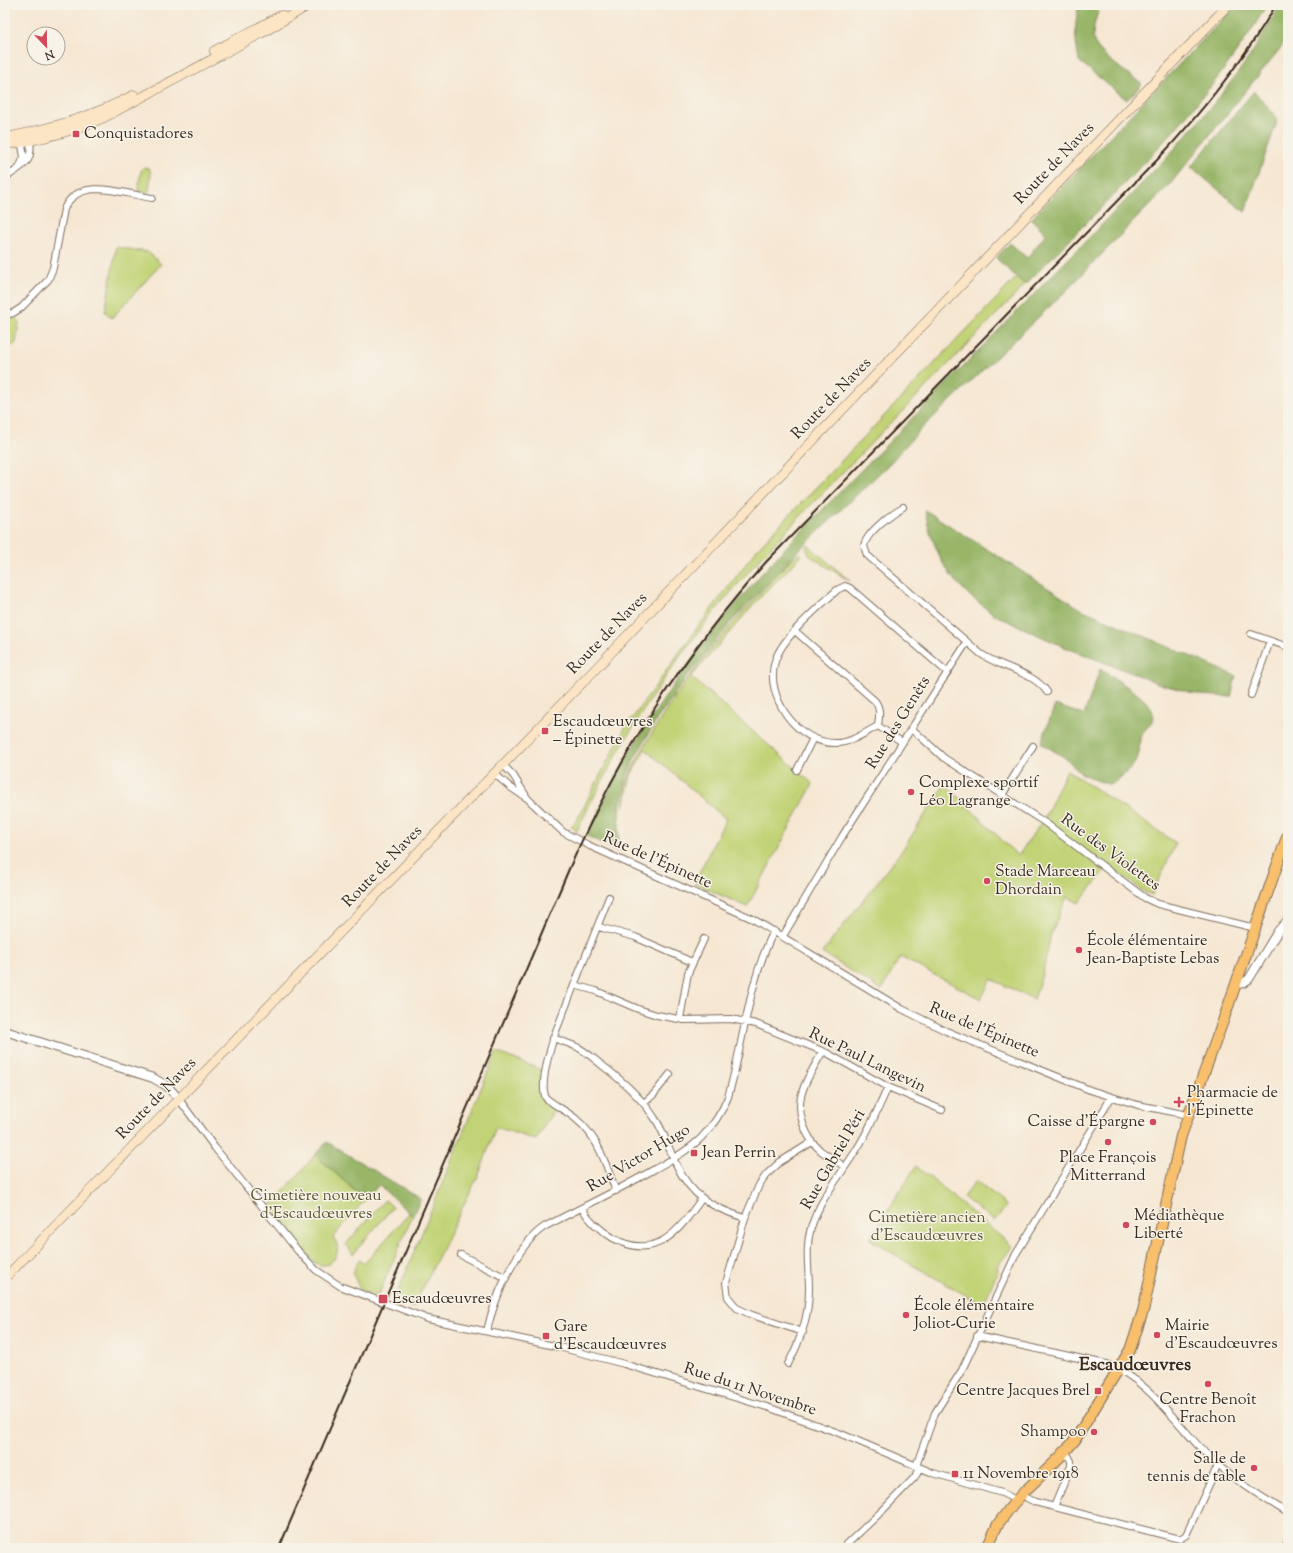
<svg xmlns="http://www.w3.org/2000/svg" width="1293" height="1553" font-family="'Sorts Mill Goudy',serif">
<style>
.green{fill:#c1d376;stroke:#7e7e4a}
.forest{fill:#98b567;stroke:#6a7042}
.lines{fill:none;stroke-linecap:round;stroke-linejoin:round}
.minor-casing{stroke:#7c6c5d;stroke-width:8}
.tertiary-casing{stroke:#7c6c5d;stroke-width:10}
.secondary-casing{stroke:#7c6c5d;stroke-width:10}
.primary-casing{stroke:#7c6c5d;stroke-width:12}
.minor{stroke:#fff;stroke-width:6}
.tertiary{stroke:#fff;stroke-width:8}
.secondary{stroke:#fce5c4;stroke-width:9}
.primary{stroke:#f8bf6c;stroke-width:10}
.rail{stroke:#3b2a1e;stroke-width:2}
.poi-dot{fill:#d1495b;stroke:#f7f3e8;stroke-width:1.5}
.labels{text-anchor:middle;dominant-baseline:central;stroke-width:3;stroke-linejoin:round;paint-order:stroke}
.poi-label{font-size:16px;fill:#3b2a1e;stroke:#f7f3e8;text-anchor:start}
.street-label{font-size:16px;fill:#3b2a1e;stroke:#f7f3e8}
.park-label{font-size:16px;fill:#5c5434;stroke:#f7f3e8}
.quarter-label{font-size:18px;font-weight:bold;fill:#3b2a1e;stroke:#f7f3e8}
</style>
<rect width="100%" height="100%" fill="#f7f3e8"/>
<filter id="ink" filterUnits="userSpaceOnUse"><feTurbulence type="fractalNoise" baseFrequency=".025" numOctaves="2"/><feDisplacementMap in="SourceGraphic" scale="8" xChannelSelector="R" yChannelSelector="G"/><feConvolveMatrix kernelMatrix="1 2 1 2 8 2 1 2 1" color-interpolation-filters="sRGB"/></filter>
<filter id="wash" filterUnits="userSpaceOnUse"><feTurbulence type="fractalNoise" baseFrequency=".012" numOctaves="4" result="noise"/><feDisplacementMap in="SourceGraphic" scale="16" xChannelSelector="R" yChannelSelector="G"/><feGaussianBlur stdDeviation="0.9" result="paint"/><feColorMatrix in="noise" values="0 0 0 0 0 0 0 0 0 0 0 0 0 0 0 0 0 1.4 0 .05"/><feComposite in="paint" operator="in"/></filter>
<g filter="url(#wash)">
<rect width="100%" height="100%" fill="#f6e7d3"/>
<path class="green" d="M144,167L149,168L151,173L149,191L147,193L139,191L138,189L141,171Z
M116,247L148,252L161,264L112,318L105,312Z
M1017,277L1025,285C963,349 901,413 838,477C792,525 745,572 704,625C654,688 612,757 577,831L571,826L577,820L627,724L632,719L694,632L758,548Z
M13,318L17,319L19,323L16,343L11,346L6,344L5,341L9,320Z
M808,545L850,581L810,556L806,548Z
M798,554L802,555L753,605L691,677L813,784L747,907L694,883L726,819L645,749L631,775L624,808C622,783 636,761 648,740C681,683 720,635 766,587C776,576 786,563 798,554Z
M1067,770L1176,843L1152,895L1143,891L1109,866L1079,903L1067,897L1051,934L1043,972L1034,999L991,979L981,999L900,957L882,990L822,953L903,849L945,784L1018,856L1045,817Z
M496,1052L542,1070C538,1090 535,1097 555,1108L536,1140L496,1127L480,1172L418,1298L414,1308L394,1301Z
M315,1155L365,1200L333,1237C346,1253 328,1273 314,1262L270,1207Z
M916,1166L1012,1246C1008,1254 1002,1259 997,1267L998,1271L983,1305L900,1258L870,1239Z
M976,1181L1007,1206L994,1221L963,1197Z
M385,1200L393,1207L353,1254L346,1244Z
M409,1213L413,1215L378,1296L361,1291C355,1278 349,1272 360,1260L364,1264Z"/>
<path class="forest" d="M1079,5H1101C1097,13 1091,32 1094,41C1098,54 1130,75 1142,84L1127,100L1079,61C1075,42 1074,24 1079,5Z
M1236,5H1267C1204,112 1110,197 1025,285L996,258L1010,243L1027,258L1046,234L1031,219Z
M1280,5H1288V36L1279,50L1171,183L1067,290L921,429L889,464L795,554L729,624L688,675L657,719L634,759L627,776L621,802L619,821V851L587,836C600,810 612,783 627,757C672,681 727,610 788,545L1131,195C1174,150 1217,104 1252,53C1262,37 1271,21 1280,5Z
M1254,91L1278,119L1245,212L1191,167Z
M925,510L1081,609L1236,676L1231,697L1201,695L1163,685L1062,646L995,615L969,595L952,577L941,560L930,533Z
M1100,669C1113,678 1152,699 1153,714C1154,724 1145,728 1141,735C1139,739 1140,748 1139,753C1136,767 1122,776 1111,785L1096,780L1080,773L1067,759L1041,743L1055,705L1084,715Z
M327,1142L421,1199L413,1215L409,1213L379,1185L365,1200L315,1155Z"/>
</g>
<g filter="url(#ink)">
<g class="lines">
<defs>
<path id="minor" d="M20,166L24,157L21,140
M5,178C25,163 33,165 30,138
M5,315L13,313L21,308L48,280L53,268L64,209C79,175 124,194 152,198
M903,507C892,513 866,533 864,546L867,555L981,654C1001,668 1034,672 1047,692
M795,631L875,701C881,709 879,717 878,726
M1251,634L1288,647
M1251,695L1270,641
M878,726C864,733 851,743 836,743C798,744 764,697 775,661C782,637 819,607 837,590L845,586L850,588L947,672
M878,726L902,742
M911,728L944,758L1044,822L1145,898L1158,904L1255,928
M503,765L513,775L528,799L563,832L590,846L753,919L902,1009L946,1031L1090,1090L1138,1105L1188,1115
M797,770L813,738
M495,774L510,787L525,797
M1002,795L1033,746
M609,897L556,1031C551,1046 539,1084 546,1098C555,1106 567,1111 576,1119C600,1139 605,1164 616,1191
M599,927L635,937L692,962
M783,936L843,835L967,642
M574,985L596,991L638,1009L657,1015L684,1020L731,1019L756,1024L827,1053L888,1087L942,1110
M680,1019L688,973L704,939
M553,1038C562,1041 571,1044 579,1048C588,1053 595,1060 603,1066C624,1082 642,1098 656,1120C665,1134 669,1150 676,1164C691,1197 713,1208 745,1218
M178,1098L215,1148L298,1251L316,1270L340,1286L428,1319L559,1347L624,1364L770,1408L839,1433L933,1473L1002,1493L1016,1500
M644,1103L654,1094L670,1074
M812,1142L821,1151L845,1167
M582,1208C589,1221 600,1230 613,1238C656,1262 679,1231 702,1198
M461,1255L506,1278
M487,1331C494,1299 516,1246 544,1227C580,1208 617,1191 653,1170C669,1161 688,1151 701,1138C713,1126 722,1112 728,1097C744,1042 748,982 774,931
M803,1332L752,1315L737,1308L728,1297L726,1283L745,1218L759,1185L766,1175L780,1162L812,1142C788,1104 804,1085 823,1051
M977,1336L1106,1364C1147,1377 1179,1427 1209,1457C1229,1477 1263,1498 1288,1513
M788,1364C801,1340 809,1317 809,1289C809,1269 805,1248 811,1228C819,1200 840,1176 855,1152C869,1131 878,1109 888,1087
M916,1466L935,1413L962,1370L1016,1254L1111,1098
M1023,1493L1027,1498L1035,1502L1180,1539L1186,1535L1218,1465
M1054,1507L1071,1466V1461L1066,1452
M843,1548L882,1511L914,1478L921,1468
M1286,1548L1288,1538"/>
<path id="tertiary" d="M1236,985L1243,983L1249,979L1278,931L1288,920
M5,1031L153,1078L167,1086L178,1098"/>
<path id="secondary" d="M214,51L282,15
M5,138C51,128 92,117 134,95
M5,145C39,140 72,132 103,118L269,29L309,5
M5,1278L584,681L1228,5"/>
<path id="primary" d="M987,1548L998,1524L1013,1504L1025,1491L1060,1457L1075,1440L1130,1350L1143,1311L1181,1136L1223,1021L1288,834"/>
</defs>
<use href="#minor" class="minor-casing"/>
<use href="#tertiary" class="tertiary-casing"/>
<use href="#secondary" class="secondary-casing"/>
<use href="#primary" class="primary-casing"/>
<use href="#minor" class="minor"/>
<use href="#tertiary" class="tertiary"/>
<use href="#secondary" class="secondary"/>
<use href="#primary" class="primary"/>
<path class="rail" d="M279,1548L569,869C621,752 682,656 767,561L1157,160C1202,112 1243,61 1276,5"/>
</g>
</g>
<g class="poi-dot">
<rect x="72" y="130" width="8" height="8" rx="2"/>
<rect x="541" y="727" width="8" height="8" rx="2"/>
<circle cx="911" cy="792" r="4"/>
<circle cx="987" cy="881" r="4"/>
<circle cx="1079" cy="950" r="4"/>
<path d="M1177 1096h4v4h4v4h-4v4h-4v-4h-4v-4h4z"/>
<circle cx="1153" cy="1122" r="4"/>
<circle cx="1108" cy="1142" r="4"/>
<rect x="690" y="1149" width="8" height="8" rx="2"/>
<circle cx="1126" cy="1225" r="4"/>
<rect x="378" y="1294" width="10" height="10" rx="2"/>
<circle cx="906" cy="1315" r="4"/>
<circle cx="1157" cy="1335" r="4"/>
<rect x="542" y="1332" width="8" height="8" rx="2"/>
<circle cx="1208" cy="1384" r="4"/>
<rect x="1094" y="1387" width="8" height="8" rx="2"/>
<circle cx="1094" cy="1432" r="4"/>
<circle cx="1254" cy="1468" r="4"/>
<rect x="951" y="1470" width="8" height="8" rx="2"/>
</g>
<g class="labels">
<g class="poi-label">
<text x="84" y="134">Conquistadores</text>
<text x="553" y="722">Escaudœuvres<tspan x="553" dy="18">– Épinette</tspan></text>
<text x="919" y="783">Complexe sportif<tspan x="919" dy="18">Léo Lagrange</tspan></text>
<text x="995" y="872">Stade Marceau<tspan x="995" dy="18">Dhordain</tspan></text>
<text x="1087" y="941">École élémentaire<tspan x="1087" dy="18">Jean-Baptiste Lebas</tspan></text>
<text x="1187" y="1093">Pharmacie de<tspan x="1187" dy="18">l'Épinette</tspan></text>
<text x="1145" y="1122" text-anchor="end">Caisse d'Épargne</text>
<text x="702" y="1153">Jean Perrin</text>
<text x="1108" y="1158" text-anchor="middle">Place François<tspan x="1108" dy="18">Mitterrand</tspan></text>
<text x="1134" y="1216">Médiathèque<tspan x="1134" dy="18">Liberté</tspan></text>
<text x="392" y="1299">Escaudœuvres</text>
<text x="914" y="1306">École élémentaire<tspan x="914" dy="18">Joliot-Curie</tspan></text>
<text x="1165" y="1326">Mairie<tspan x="1165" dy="18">d'Escaudœuvres</tspan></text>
<text x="554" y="1327">Gare<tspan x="554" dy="18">d'Escaudœuvres</tspan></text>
<text x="1090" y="1391" text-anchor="end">Centre Jacques Brel</text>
<text x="1208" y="1400" text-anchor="middle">Centre Benoît<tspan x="1208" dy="18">Frachon</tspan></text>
<text x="1086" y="1432" text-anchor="end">Shampoo</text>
<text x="1246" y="1459" text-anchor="end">Salle de<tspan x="1246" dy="18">tennis de table</tspan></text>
<text x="963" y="1474">11 Novembre 1918</text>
</g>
<g class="street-label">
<text transform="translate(1055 164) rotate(-46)">Route de Naves</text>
<text transform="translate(832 399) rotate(-46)">Route de Naves</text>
<text transform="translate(608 634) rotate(-46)">Route de Naves</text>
<text transform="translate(899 723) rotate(-58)">Rue des Genêts</text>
<text transform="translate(1110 853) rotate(36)">Rue des Violettes</text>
<text transform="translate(657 861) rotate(24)">Rue de l'Épinette</text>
<text transform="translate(383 867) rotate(-46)">Route de Naves</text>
<text transform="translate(984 1031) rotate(23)">Rue de l'Épinette</text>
<text transform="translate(867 1061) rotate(26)">Rue Paul Langevin</text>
<text transform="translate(157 1099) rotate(-46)">Route de Naves</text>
<text transform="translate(639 1159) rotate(-31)">Rue Victor Hugo</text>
<text transform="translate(834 1160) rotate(-60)">Rue Gabriel Péri</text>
<text transform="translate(750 1390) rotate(18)">Rue du 11 Novembre</text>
</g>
<g class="park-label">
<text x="316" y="1196">Cimetière nouveau<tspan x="316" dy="18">d'Escaudœuvres</tspan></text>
<text x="927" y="1218">Cimetière ancien<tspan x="927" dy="18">d'Escaudœuvres</tspan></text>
</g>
<g class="quarter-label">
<text x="1135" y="1366">Escaudœuvres</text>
</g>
</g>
<rect width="1293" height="1553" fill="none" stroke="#f7f3e8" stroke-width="20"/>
<g transform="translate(46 46) rotate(158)"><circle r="19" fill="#f7f3e8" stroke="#aca397"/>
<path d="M0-3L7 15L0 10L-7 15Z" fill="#d1495b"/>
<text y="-6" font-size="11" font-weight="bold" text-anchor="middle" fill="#3b2a1e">N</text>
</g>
</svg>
